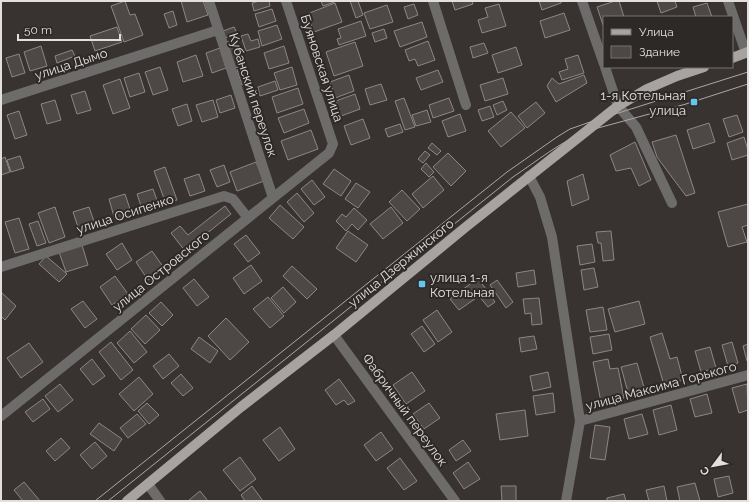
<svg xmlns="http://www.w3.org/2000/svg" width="749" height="502" font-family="Raleway,sans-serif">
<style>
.building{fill:#4d4846;stroke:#8c8785}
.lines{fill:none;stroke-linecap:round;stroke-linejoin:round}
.minor{stroke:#6e6c6b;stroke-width:10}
.major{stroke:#a7a3a0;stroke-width:10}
.tram{stroke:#aba7a6;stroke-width:1}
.poi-dot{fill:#64c5ee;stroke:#2d2927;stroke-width:1.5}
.labels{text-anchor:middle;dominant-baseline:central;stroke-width:4;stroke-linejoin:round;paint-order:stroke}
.street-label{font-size:13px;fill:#e2dfde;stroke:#2d2927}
.poi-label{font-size:13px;fill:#e2dfde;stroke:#2d2927;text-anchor:end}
</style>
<rect width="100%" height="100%" fill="#383331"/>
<path class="building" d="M125,1L130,15L135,14L143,35L124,42L111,6Z
M181,1H203L208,15L187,22Z
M259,1H269L270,6L254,11L252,3Z
M321,1H337L323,6Z
M350,1H358L363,15L356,18Z
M452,1H472L473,4L455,10Z
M539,1H561V3L542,10Z
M615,1H619L624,17H604V25H603L597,7Z
M657,1H675L677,7L661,13Z
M335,3L342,22L314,32L307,14Z
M707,3L712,17H696L693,7Z
M414,4L418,15L408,19L404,7Z
M499,4L506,26L482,33L478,20L488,17L485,8Z
M387,5L393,22L370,29L364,13Z
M272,9L276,21L259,27L255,14Z
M173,11L177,25L169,28L164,14Z
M564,13L570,30L545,38L540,21Z
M361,21L366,36L339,45L337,39L341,38L338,29Z
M422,22L427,37L400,47L394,31Z
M277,25L282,39L262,46L258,31Z
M117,27L122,42L95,51L90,36Z
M234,27L237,33L225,38L223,31Z
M384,29L387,38L375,42L372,33Z
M248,34L251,41L258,39L260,47L246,51L241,36Z
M236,39L245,65L235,68L227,42Z
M428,41L435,60L418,66L415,59L409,61L405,50Z
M355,42L363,66L334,76L326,52Z
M484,43L488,53L473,58L470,47Z
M41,46L47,66L30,71L24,52Z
M284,46L289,63L269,69L264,53Z
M516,47L522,65L498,73L492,55Z
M220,48L226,68L212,73L206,53Z
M72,50L75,56L57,63L55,56Z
M19,54L25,73L12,77L6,58Z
M196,55L203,76L183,82L177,62Z
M578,55L584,73L562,80L559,72L568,69L565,59Z
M160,67L168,90L153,95L145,72Z
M246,67L250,82L242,85L237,70Z
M292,67L297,85L280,90L274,73Z
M438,70L443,82L421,90L416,78Z
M139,73L145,92L130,97L124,78Z
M349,75L354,91L335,98L330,82Z
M584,75L587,83L556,102L547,86L552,78L559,84Z
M503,78L508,94L485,101L480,85Z
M120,79L130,108L113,114L103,85Z
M275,81L278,90L260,96L258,87Z
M381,84L387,100L370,105L365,89Z
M298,88L303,104L277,113L272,97Z
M85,91L91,110L77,114L71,95Z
M355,94L360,109L341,116L336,101Z
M231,95L235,108L220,113L216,100Z
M404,98L415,127L405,130L395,101Z
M449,98L454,111L433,118L429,105Z
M55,100L61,120L47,124L41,104Z
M213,100L218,117L202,122L196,105Z
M503,101L507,110L497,115L493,105Z
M536,102L545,113L527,128L518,116Z
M187,104L192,121L178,126L172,109Z
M490,106L494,117L482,121L478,110Z
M304,109L309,123L284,133L278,118Z
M427,110L431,122L416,126L412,115Z
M19,111L27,135L15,139L7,115Z
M511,112L525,128L501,147L488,131Z
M460,114L466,131L448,137L442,121Z
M737,115L743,132L729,137L723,119Z
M363,119L370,138L351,145L344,126Z
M709,123L715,142L693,149L687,130Z
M400,124L403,132L388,137L385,129Z
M311,130L318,149L288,160L281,141Z
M676,135L695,193L686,196L657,157L652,142Z
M744,137L748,150V155L732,160L727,143Z
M635,142L651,180L639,186L631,168L616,171L610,155Z
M432,143L441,151L437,155L428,148Z
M425,151L430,155L423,163L418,159Z
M448,153L466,171L451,186L433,167Z
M20,156L24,168L11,172L7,160Z
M5,157L10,172L1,175V159Z
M256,162L264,181L237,191L230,172Z
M426,163L434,172L429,177L421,169Z
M224,165L230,182L217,187L210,170Z
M165,167L177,200L166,204L154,171Z
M334,169L351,181L341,196L323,184Z
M199,174L205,191L190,196L184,179Z
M583,174L589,199L572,206L567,181Z
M433,176L444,190L423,208L412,194Z
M312,180L325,197L314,205L301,189Z
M356,183L370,192L358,208L345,199Z
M153,189L159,206L143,212L137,194Z
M402,190L420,209L407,221L389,202Z
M297,193L314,213L304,222L287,202Z
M125,194L132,215L115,220L109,199Z
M748,204V225L742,227L747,242L728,247L718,212Z
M280,205L304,227L293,239L269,218Z
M225,206L231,214L185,251L171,233L180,226L188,235Z
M55,207L65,237L49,243L38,213Z
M89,207L96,227L80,233L73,212Z
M391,207L403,223L383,239L370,224Z
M354,208L367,220L358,230L352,224L346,231L336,221L342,214L346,217Z
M19,218L29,249L15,253L5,222Z
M38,221L46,243L37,246L29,224Z
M348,231L368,245L356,262L336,248Z
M611,231L614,260L603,261L601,243H598L596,232Z
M246,235L260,253L248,262L234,244Z
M122,243L132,260L117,270L106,254Z
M592,244L595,262L580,265L577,246Z
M82,245L88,265L66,272L59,252Z
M152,251L164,268L148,280L136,262Z
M46,256L67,274L59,282L39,264Z
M251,265L262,281L244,294L233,278Z
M292,266L317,289L307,299L283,276Z
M594,268L598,287L584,290L581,270Z
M534,270L536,284L518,287L516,273Z
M115,276L128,294L112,305L100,287Z
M478,278L495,302L488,307L479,296L459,310L450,299Z
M194,279L209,297L197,306L183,288Z
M497,280L513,302L506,308L490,285Z
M283,287L296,302L284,313L271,298Z
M1,292L16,306L5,320L1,316Z
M268,297L284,316L270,328L253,309Z
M539,298L542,324L532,325L531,313L525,314L523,299Z
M83,301L97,319L85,328L71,309Z
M639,301L645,324L615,332L608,309Z
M161,302L173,315L162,326L149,313Z
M603,307L607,330L590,332L586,310Z
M437,310L452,332L438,342L423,320Z
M146,315L160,330L145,344L131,329Z
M226,318L249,342L230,360L208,336Z
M422,326L435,344L424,352L411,334Z
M130,331L147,352L134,363L117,343Z
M662,333L670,359L677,357L683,380L664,385L650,337Z
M609,334L612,350L593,354L590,337Z
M534,336L537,349L521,352L519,338Z
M199,337L218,351L210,363L191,349Z
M111,342L133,370L121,380L99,352Z
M732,342L738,363L728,366L722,345Z
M29,343L43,362L21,378L7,358Z
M748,344V361H747L743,346Z
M710,347L716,368L701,372L695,351Z
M169,354L179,366L163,379L153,366Z
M92,359L105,376L93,385L80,369Z
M608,359L610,369L618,368L624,398L601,402L593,362Z
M637,363L645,391L629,396L621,367Z
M412,372L425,391L406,404L393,385Z
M548,372L551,387L533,391L530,376Z
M181,374L193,388L183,396L171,383Z
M139,377L153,394L134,411L119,394Z
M339,379L355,401L348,405L344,400L336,405L325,390Z
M60,384L73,400L58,412L45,396Z
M747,384L748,410L739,413L732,388Z
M553,393L555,412L536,415L533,396Z
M707,394L712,413L695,417L690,399Z
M43,399L50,409L33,422L25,412Z
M147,403L159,415L149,424L138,411Z
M429,403L440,418L424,429L413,414Z
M671,405L677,430L659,435L653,410Z
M525,410L528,436L500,440L496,414Z
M137,414L146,424L128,438L120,428Z
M642,414L648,434L629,439L624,419Z
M99,423L122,439L114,451L90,434Z
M595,425L610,427L605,460L590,458Z
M280,427L295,449L279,461L263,440Z
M381,432L393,449L376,461L364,445Z
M61,438L70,448L55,461L46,451Z
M463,440L471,451L456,461L449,450Z
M95,442L107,456L92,469L80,455Z
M240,457L256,479L240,491L223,470Z
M400,458L417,481L404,490L387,468Z
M468,462L480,479L464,489L453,473Z
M729,476L733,493L718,497L714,479Z
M24,482L40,501H23L14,490Z
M695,483L700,501H680L677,487Z
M252,486L263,501H245L241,495Z
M501,486H516V501H502Z
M664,486L667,501H649L646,490Z
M200,491L208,501H188Z
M624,494L626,501H607V498Z"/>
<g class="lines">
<path class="minor" d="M209,1L273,198
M433,1L466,105
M582,1L604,64
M728,1L746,53
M605,67L618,106L636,127L672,203
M1,100L218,30
M529,176L540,197L552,237L580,421L566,501
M1,267L224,196L233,199L248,218
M334,335L455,501
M1,416L329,153L333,144L286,1
M580,421L748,375
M148,484L160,501"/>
<path class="major" d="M732,58L748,52
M127,501L241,407L334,335L467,226L618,106L647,89L677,76L704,67"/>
<path class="tram" d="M95,501L507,172L557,137L570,129L593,121L748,72
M108,501L513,177C537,161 560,142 587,131L686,104L748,84"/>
</g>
<g class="poi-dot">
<rect x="690" y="98" width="8" height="8" rx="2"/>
<rect x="418" y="280" width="8" height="8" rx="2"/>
</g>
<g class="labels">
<g class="street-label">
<text transform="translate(71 64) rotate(-18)">улица Дымо</text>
<text transform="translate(322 68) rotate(72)">Буяновская улица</text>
<text transform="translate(253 95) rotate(72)">Кубанский переулок</text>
<text transform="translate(125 214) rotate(-18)">улица Осипенко</text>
<text transform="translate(401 263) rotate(-39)">улица Дзержинского</text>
<text transform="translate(161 271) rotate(-39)">улица Островского</text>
<text transform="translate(661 386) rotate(-15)">улица Максима Горького</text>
<text transform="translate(405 410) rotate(54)">Фабричный переулок</text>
</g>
<g class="poi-label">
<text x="686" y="95">1-я Котельная<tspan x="686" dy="15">улица</tspan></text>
<text x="430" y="277" text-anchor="start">улица 1-я<tspan x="430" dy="15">Котельная</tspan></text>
</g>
</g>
<rect width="749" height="502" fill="none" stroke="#e2dfde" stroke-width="4"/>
<rect x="603" y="16" width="130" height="52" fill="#2d2927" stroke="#757270"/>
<rect x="611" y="29" width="20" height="6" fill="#a7a3a0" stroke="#757270"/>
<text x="639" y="36" font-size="12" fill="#e2dfde">Улица</text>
<rect x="611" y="46" width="20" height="12" fill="#4d4846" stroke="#757270"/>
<text x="639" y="56" font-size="12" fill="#e2dfde">Здание</text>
<g transform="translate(713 466) rotate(238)" stroke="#2d2927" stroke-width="3" paint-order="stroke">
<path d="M0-3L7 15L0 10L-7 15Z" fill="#e2dfde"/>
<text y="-6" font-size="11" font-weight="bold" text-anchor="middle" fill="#e2dfde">С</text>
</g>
<path d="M18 34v6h102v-6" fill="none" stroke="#e2dfde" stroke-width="2"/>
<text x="24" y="34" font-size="12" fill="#e2dfde" stroke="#2d2927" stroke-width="3" paint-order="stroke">50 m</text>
</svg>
